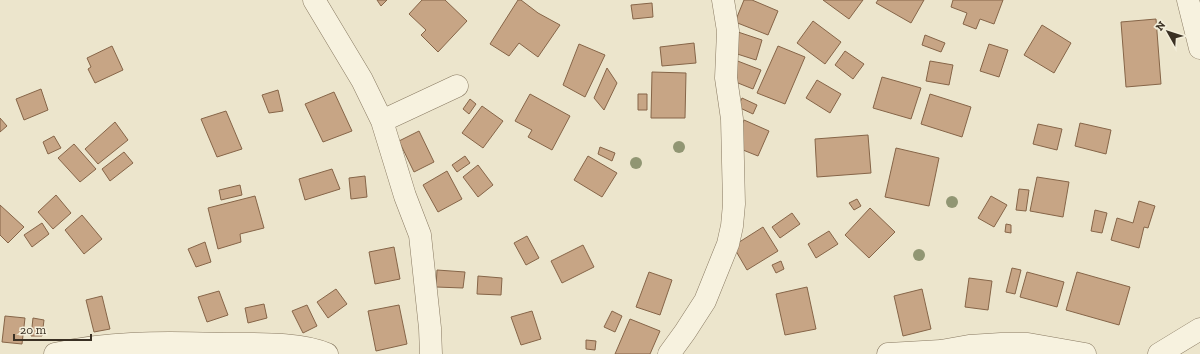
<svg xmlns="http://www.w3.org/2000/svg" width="1200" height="354" font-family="'Zilla Slab',serif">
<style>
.building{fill:#c7a585;stroke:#866548}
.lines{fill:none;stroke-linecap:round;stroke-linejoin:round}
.street-casing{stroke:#887961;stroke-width:23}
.street{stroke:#f7f2df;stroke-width:22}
.tree{fill:#919673}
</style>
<rect width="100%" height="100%" fill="#ece5cc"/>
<path class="building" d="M377,0H387L381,6Z
M422,0H445L467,21L438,52L421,35L426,30L409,14Z
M518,0H521L538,13L560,25L538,57L519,43L509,56L490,44Z
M744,0H752L778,11L768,35L735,22Z
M823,0H863L849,19Z
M878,0H924L911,23L876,3Z
M953,0H1003L994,24L980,19L976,29L963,24L967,13L951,7Z
M652,3L653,17L633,19L631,5Z
M1156,19L1161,84L1126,87L1121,22Z
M813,21L841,42L825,64L797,43Z
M1042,25L1071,43L1054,73L1024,55Z
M738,32L762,40L756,60L731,52Z
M925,35L945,43L941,52L922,45Z
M694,43L696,63L662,66L660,47Z
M579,44L605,55L585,97L563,85Z
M989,44L1008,50L999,77L980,71Z
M112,46L123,70L95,83L88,69L91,67L87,58Z
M778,46L805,57L785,104L757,93Z
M845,51L864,64L853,79L835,65Z
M735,60L761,70L753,89L728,79Z
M930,61L953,65L949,85L926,81Z
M607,68L617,83L604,110L594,98Z
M652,72L686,73L685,118H651Z
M882,77L921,88L911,119L873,108Z
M817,80L841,94L830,113L806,98Z
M41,89L48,110L24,120L16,99Z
M278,90L283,111L269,113L262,95Z
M334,92L352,131L323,142L305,104Z
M530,94L570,116L552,150L528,137L532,130L515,121Z
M638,94H647V110H638Z
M930,94L971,107L962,137L921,124Z
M742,98L757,105L753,114L738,107Z
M470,99L476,104L469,114L463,109Z
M482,106L503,121L483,148L462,133Z
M226,111L242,149L217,157L201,119Z
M0,118L7,126L0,132Z
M744,120L769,131L758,156L733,146Z
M115,122L128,140L98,164L85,149Z
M1080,123L1111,130L1106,154L1075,146Z
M1038,124L1062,129L1057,150L1033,144Z
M419,131L434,162L414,172L399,141Z
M868,135L871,173L817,177L815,139Z
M54,136L61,148L48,154L43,142Z
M74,144L96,169L80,182L58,158Z
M600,147L615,153L612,161L598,154Z
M896,148L939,158L929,206L885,197Z
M124,152L133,163L110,181L102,169Z
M465,156L470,163L457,172L452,165Z
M588,156L617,173L602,197L574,180Z
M478,165L493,185L478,197L463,177Z
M332,169L340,189L305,200L299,179Z
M447,171L462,199L438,212L423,185Z
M365,176L367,197L351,199L349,178Z
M1037,177L1069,182L1063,217L1030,211Z
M240,185L242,195L221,200L219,190Z
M1019,189L1029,190L1026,211L1016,210Z
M56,195L71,213L53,229L38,212Z
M255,196L264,228L240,234L241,242L218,249L208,208Z
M991,196L1007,205L994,227L978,218Z
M857,199L861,206L854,210L849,203Z
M1139,201L1155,206L1148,228L1144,227L1139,248L1111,240L1117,218L1133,223Z
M0,205L24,227L8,243L0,235Z
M870,208L895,232L869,258L845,235Z
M1095,210L1107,213L1102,233L1091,231Z
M792,213L800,224L780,238L772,227Z
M82,215L102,239L84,254L65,230Z
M42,223L49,234L32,247L24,235Z
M1006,224L1011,225V233L1005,232Z
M763,227L778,251L747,270L733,246Z
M829,231L838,244L816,258L808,244Z
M527,236L539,258L526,265L514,243Z
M205,242L211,262L196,267L188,249Z
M583,245L594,267L562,283L551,261Z
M394,247L400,279L375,284L369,252Z
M781,261L784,269L776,273L772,265Z
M1012,268L1021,270L1015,294L1006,292Z
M437,270L465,272L463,288L436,287Z
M649,272L672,280L660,315L636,307Z
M1027,272L1064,282L1057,307L1020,297Z
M1077,272L1130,287L1119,325L1066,310Z
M478,276L502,278L501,295L477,294Z
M969,278L992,281L988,310L965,307Z
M807,287L816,329L785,335L776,294Z
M336,289L347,304L328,318L317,302Z
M922,289L931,329L903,336L894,296Z
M219,291L228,315L207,322L198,297Z
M102,296L110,329L94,332L86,300Z
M264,304L267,318L248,323L245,308Z
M307,305L317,326L303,333L292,311Z
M399,305L407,344L376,351L368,311Z
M532,311L541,339L521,345L511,317Z
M612,311L622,316L615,332L604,327Z
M5,316L25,318L22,344L2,342Z
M33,318L44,320L42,336H31Z
M630,319L660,331L650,354H615Z
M586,340L596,341L595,350L586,349Z"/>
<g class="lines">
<defs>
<path id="street" d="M314,0L362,80L382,121L405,196L420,235L430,328L431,354
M1188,0L1200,48
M382,121L457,86
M55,354C114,340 174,343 234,344C262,344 302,343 327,354
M669,354L685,332L705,301L728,244L732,226L734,204L732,119L726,78L728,31L723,0
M888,354L941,351L969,346L1001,344H1028L1085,354
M1159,354L1200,329"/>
</defs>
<use href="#street" class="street-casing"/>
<use href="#street" class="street"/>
</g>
<g class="tree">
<circle cx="679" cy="147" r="6"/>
<circle cx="636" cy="163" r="6"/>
<circle cx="952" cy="202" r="6"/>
<circle cx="919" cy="255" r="6"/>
</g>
<g transform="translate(1168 32) rotate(309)" stroke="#f4efdb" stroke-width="3" paint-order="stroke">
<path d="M0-3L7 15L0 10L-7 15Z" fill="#3a3023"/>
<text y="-6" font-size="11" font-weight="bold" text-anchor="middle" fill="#3a3023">N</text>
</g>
<path d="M14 334v6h77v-6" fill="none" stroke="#3a3023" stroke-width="2"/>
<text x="20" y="334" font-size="12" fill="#3a3023" stroke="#f4efdb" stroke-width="3" paint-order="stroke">20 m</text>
</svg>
